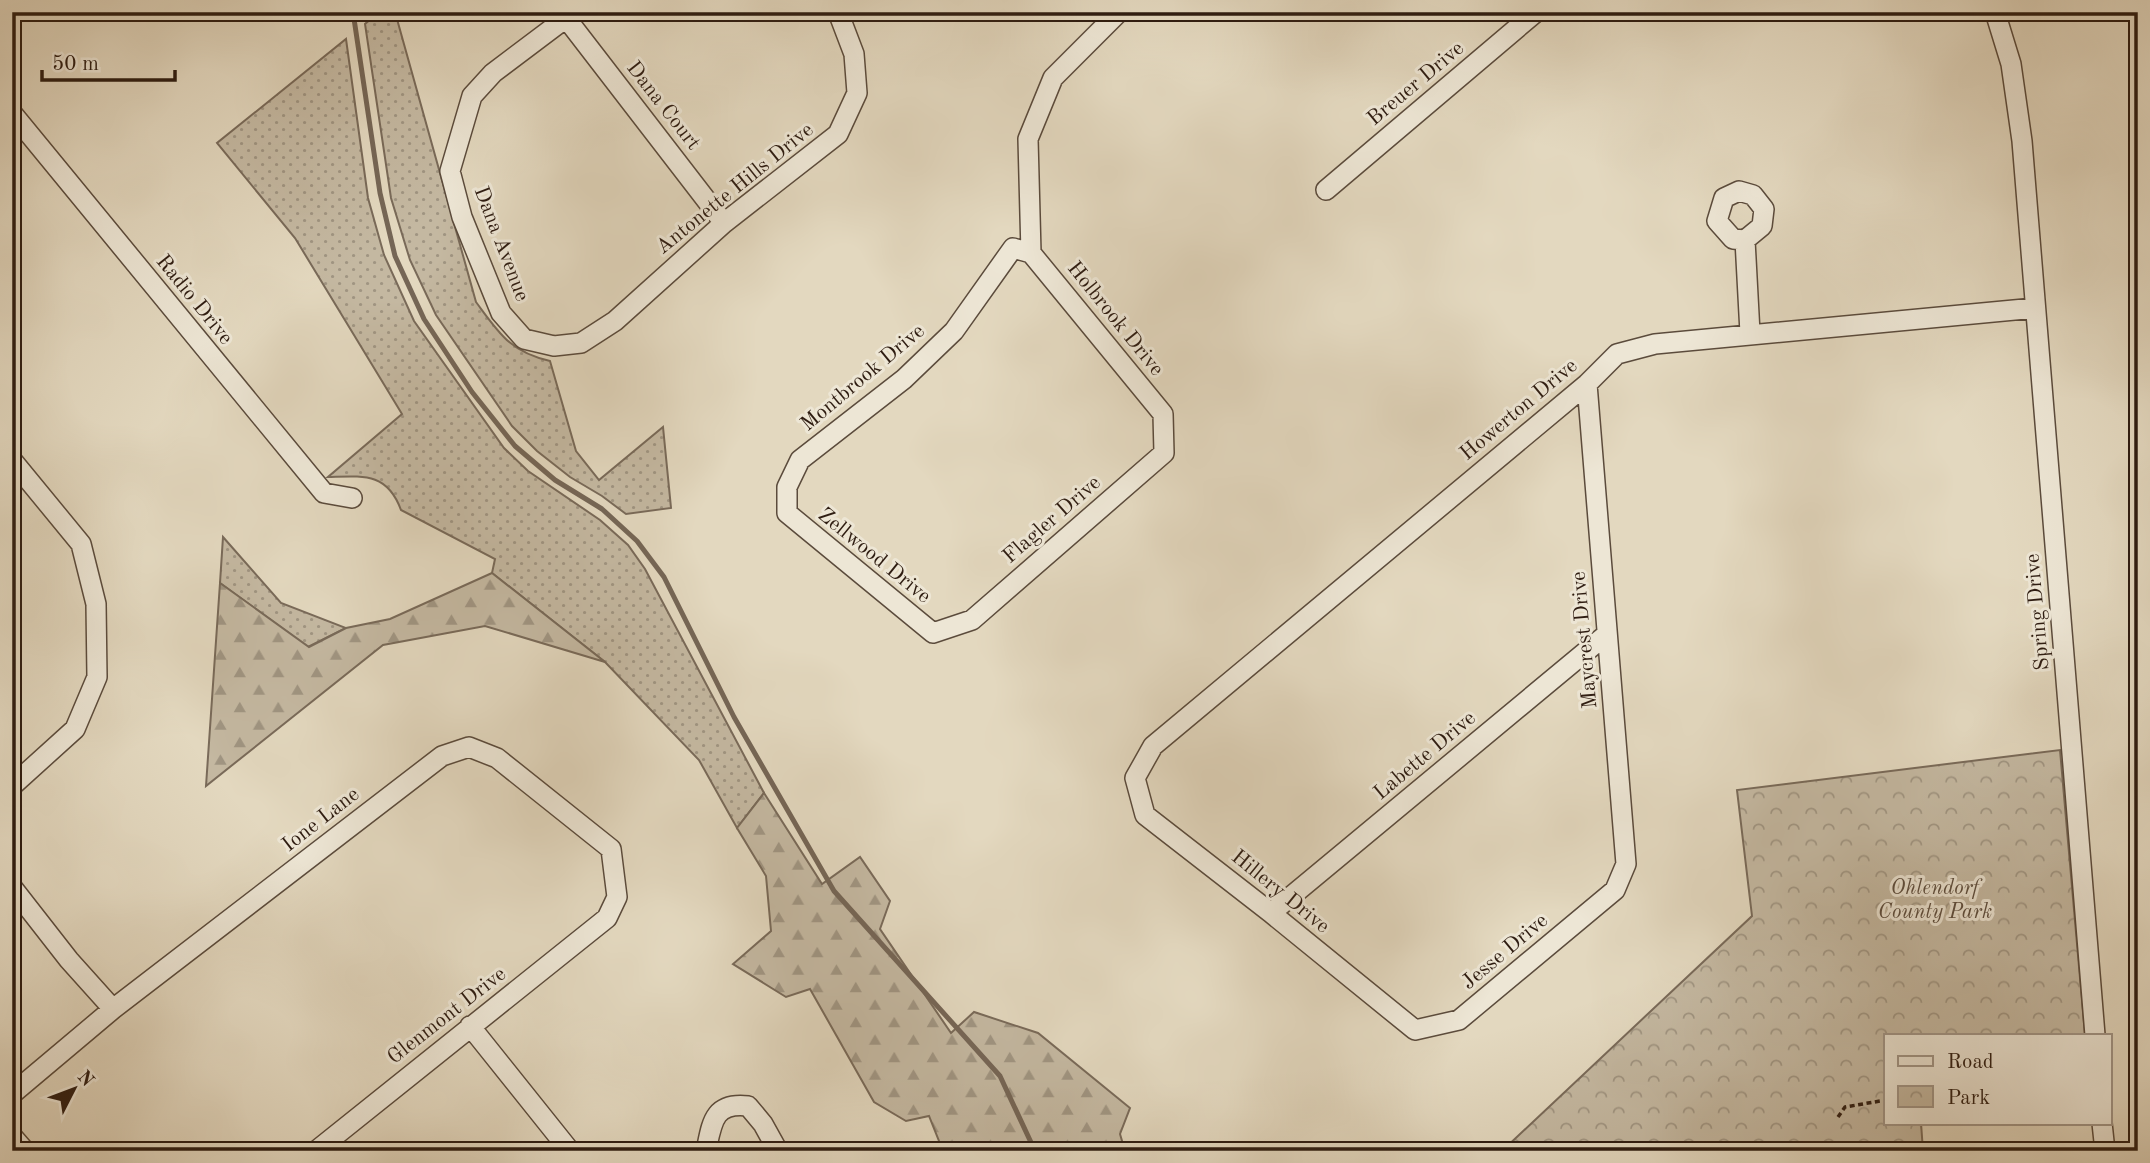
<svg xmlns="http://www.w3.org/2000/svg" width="2150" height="1163" font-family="'Old Standard TT',serif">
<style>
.grass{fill:url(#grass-dots);stroke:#796a59;stroke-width:2}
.forest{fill:url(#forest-firs);stroke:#796a59;stroke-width:2}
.park{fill:url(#park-crowns);stroke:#796a59;stroke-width:2}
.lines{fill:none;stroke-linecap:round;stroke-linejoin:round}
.stream{stroke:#756656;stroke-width:5}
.minor-casing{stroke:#5b4b3c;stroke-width:22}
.path{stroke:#2e1c11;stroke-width:3.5;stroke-dasharray:5 3.5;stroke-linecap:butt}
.minor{stroke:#ede6d5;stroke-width:19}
.labels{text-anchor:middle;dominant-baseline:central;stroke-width:6;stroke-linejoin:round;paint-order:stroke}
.street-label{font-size:21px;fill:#2e1c11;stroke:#ede6d5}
.park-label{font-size:21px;font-style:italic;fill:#5b4b3c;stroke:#ede6d5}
</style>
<defs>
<pattern id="grass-dots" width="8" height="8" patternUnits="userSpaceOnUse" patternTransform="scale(1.75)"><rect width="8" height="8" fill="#c4b8a1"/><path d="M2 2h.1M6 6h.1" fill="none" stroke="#a09582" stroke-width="1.8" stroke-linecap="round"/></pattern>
<pattern id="forest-firs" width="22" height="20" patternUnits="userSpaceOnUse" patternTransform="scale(1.75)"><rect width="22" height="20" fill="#c4b8a1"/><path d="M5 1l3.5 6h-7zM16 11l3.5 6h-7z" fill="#a09582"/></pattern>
<pattern id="park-crowns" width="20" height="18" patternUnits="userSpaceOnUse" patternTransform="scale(1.75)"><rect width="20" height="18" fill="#c4b8a1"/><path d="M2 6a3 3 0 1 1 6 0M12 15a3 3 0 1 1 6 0" fill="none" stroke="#a09582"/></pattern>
</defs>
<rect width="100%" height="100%" fill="#e3d8bf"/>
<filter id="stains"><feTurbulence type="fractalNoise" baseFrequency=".00286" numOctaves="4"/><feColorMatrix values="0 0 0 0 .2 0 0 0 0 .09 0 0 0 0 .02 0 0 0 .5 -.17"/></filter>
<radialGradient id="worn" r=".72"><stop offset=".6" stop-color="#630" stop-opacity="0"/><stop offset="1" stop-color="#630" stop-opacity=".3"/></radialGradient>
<path class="grass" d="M379,12H395L476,302C499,333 510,352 550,361L576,451L599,480L663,427L671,508L626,514L602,496L570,477L537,451L512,426L436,315L410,260L391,198L365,24Z
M346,39L368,198L384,255L414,321L504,448L528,471L600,520L628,545L645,569L764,793L737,828L699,760L605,662L492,573L495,559L401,510C387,472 363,476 328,477L402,414L295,238L217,143Z
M223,537L281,603L346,628L308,647L220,583Z"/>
<path class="forest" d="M492,573L605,662L485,626L383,645L206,786L220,583L309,647L346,628L390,619Z
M764,793L822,884L860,857L890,901L880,929L951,1033L974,1012L1038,1033L1130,1108L1120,1134L1125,1151H943L929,1116L906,1121L874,1102L810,989L786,997L733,964L771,931L766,876L737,828Z"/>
<path class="park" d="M2060,750L2085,1035H1886V1123H1921L1923,1151H1502L1752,916L1737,790Z"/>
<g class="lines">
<path class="stream" d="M353,12L380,193L395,256L424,319L472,392L515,446L555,480L602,509L637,541L664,577L734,717L834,891L1000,1076L1035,1151"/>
<defs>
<path id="minor" d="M574,12L493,73L472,96L450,171L462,217L501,313L524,339L554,346L581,343L615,321L724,223L838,134L857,93L854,54L838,12
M1995,12L2011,64L2022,141L2095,1035
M566,18L724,223
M12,113L324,493L352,498
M1326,190L1536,12
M1739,191L1753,195L1764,209L1762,226L1745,240L1733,239L1717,221L1724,198Z
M1745,240L1750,333
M1031,253L1163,414L1164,453L972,620L933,633L787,513V487L800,460L904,379L954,331L1013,248L1031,253L1028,139L1053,78L1119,12
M1587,384L1626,864L1615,890L1459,1020L1415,1030L1271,913L1145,815L1135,778L1153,746L1587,384L1617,354L1655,344L2035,308
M12,460L81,544L96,604L97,677L75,729L12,786
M12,887L69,960L113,1009
M1271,913L1607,634
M470,1026L570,1151
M12,1094L113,1009L442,756L469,747L497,758L611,849L617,897L607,918L316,1151
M2102,1123L2105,1151
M12,1136L25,1151
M706,1151C712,1123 713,1102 748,1106L763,1124L778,1151"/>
</defs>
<use href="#minor" class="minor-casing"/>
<path class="path" d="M1838,1117L1845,1107L1886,1100"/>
<use href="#minor" class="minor"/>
</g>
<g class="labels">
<g class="street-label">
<text transform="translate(1416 84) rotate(-40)">Breuer Drive</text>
<text transform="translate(663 106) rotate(52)">Dana Court</text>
<text transform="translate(735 189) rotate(-39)">Antonette Hills Drive</text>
<text transform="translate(501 244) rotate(69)">Dana Avenue</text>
<text transform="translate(194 300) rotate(51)">Radio Drive</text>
<text transform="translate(1115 319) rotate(51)">Holbrook Drive</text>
<text transform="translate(863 378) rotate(-40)">Montbrook Drive</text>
<text transform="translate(1519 410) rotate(-40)">Howerton Drive</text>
<text transform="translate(1052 520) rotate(-41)">Flagler Drive</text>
<text transform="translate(874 556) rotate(39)">Zellwood Drive</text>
<text transform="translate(2038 612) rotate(-95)">Spring Drive</text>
<text transform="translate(1585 640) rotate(-95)">Maycrest Drive</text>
<text transform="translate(1425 756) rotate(-40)">Labette Drive</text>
<text transform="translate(321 820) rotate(-38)">Ione Lane</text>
<text transform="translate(1280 892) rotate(39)">Hillery Drive</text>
<text transform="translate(1505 952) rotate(-40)">Jesse Drive</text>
<text transform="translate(447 1016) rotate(-38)">Glenmont Drive</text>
</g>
<g class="park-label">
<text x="1935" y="888">Ohlendorf<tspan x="1935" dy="24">County Park</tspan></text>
</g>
</g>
<rect width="2150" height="1163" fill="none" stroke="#e3d8bf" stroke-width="42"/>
<rect x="14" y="14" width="2122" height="1135" fill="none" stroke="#2e1c11" stroke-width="3.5"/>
<rect x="21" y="21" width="2108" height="1121" fill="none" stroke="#2e1c11" stroke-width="2"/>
<rect x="1884" y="1034" width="228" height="91" fill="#ede6d5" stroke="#a19587" stroke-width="2"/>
<rect x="1898" y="1056" width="35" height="10" fill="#ede6d5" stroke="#a19587" stroke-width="2"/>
<text x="1947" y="1068" font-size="21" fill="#2e1c11">Road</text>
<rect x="1898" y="1086" width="35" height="21" fill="url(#park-crowns)" stroke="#a19587" stroke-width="2"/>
<text x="1947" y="1104" font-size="21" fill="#2e1c11">Park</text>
<g transform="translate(74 1089) rotate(48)" stroke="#ede6d5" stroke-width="5" paint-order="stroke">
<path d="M0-5L12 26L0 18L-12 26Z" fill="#2e1c11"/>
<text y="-10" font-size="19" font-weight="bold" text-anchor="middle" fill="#2e1c11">N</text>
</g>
<path d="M42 70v10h133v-10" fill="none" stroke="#2e1c11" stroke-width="3.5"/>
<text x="52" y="70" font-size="21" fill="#2e1c11" stroke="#ede6d5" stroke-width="5" paint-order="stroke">50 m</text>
<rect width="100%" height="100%" filter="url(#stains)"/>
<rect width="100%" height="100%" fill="url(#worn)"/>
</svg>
